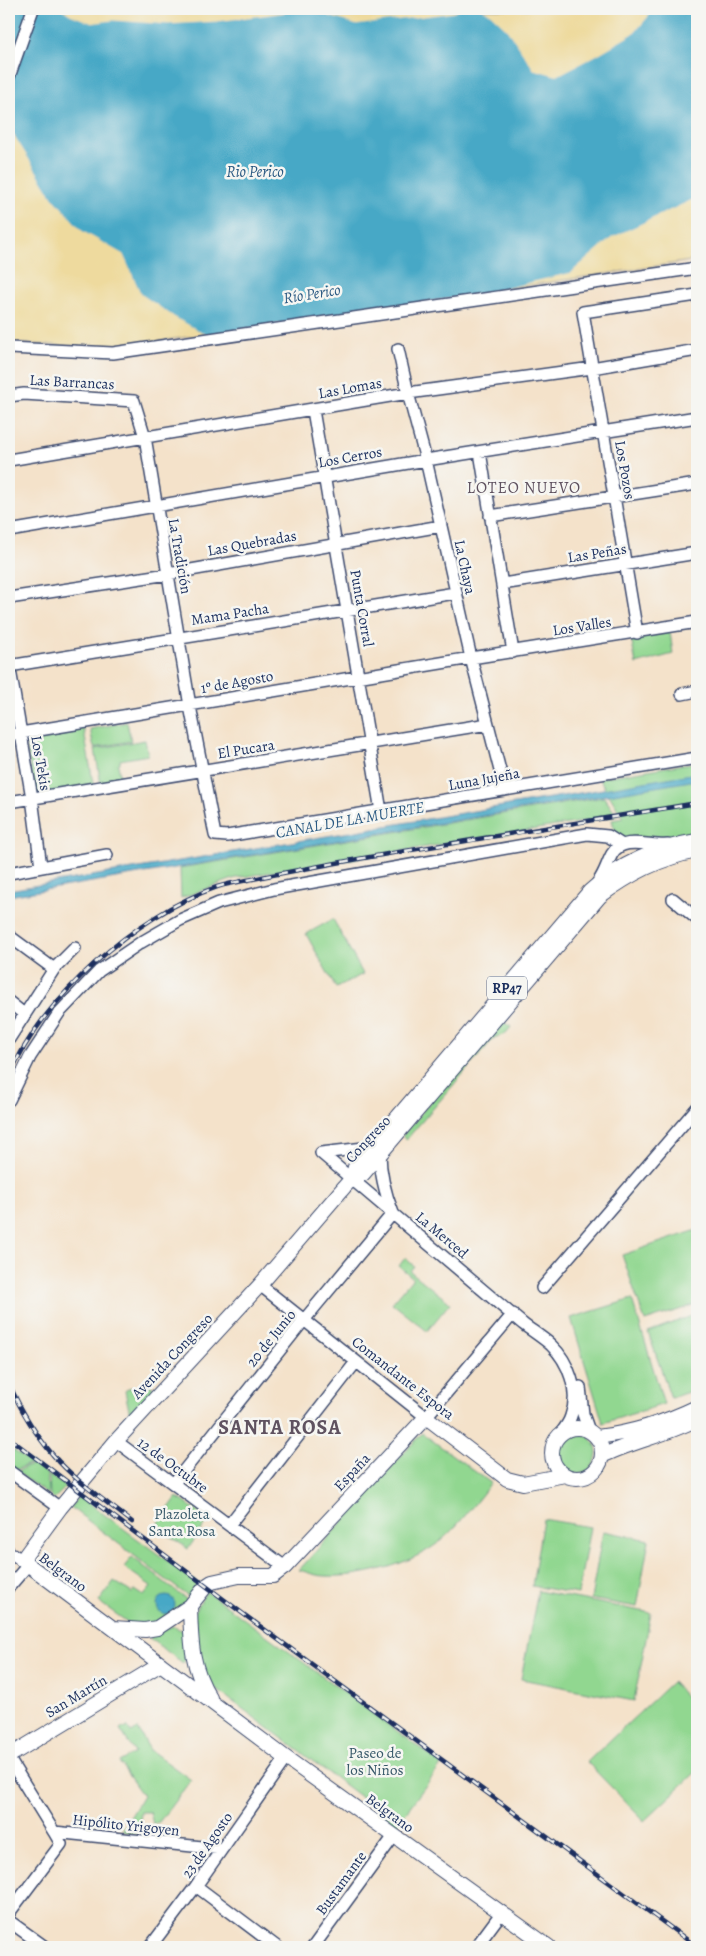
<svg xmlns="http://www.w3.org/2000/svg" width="706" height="1956" font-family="Alegreya,serif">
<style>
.green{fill:#91d790;stroke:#568377}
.sand{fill:#eeda9e;stroke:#84847e}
.water{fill:#47a8c6;stroke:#316c92}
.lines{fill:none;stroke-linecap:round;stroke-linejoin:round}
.river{stroke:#47a8c6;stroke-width:15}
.minor-casing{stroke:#3c4a6e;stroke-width:14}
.major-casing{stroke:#3c4a6e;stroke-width:16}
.minor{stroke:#fff;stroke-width:11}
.major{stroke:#fff;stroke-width:14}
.rail-casing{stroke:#1b2f5e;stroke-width:4.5}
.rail{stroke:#f6f6f2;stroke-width:2.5;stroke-dasharray:8;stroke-linecap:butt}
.labels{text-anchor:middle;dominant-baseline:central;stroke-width:5;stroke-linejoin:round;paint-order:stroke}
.shield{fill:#f6f6f2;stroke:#5d6b8a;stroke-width:1}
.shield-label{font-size:14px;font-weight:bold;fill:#1b2f5e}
.street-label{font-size:15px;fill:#1b2f5e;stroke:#f6f6f2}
.park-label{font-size:15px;fill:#38596a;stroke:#f6f6f2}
.water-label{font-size:16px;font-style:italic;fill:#2a5982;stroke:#f6f6f2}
.neighbourhood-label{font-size:16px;letter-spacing:1px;fill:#5f5260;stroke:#f6f6f2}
.district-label{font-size:20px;font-weight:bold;letter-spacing:1px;fill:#5f5260;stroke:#f6f6f2}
</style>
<rect width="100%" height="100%" fill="#f6f6f2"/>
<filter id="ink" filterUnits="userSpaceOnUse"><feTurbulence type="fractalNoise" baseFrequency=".02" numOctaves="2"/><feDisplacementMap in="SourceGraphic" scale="10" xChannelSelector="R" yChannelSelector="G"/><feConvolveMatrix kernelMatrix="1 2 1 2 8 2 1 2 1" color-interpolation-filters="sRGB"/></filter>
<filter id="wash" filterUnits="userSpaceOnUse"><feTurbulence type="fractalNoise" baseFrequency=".0096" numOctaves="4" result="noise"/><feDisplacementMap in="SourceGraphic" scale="20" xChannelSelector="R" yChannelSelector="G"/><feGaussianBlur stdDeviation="1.12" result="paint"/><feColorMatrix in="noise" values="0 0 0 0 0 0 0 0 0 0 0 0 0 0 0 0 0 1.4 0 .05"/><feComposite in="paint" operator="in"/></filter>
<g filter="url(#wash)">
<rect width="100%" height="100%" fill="#f4e2ca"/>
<path class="green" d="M670,632L673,654L636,664L631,638Z
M127,722L131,741L94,748L90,729Z
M83,726L94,788L36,799L25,737Z
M145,740L148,755L120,760V763L118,764L121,782L101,785L95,749Z
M697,762V839L618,844L612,820L623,818L599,778Z
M604,797L617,816L236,878L181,898L180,868Z
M333,919L363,974L336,988L306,934Z
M499,1019L511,1027L505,1034L494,1038L406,1140L402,1136Z
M697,1230V1304L645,1321L622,1255Z
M405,1258L414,1266L410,1271L450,1303L427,1331L392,1303L413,1278L399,1266Z
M632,1299L664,1404L603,1423L571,1318Z
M697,1314V1389L671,1398L648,1332Z
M151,1385L155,1389L130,1415L125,1391L128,1388Z
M555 1453a21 21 0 1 1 42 0a21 21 0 1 1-42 0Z
M422,1433L491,1483C475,1503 458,1527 438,1543C410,1565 359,1578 325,1576C316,1576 307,1572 299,1570Z
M9,1447L33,1464L26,1465L16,1470L9,1465Z
M34,1465L47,1474L48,1495L17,1472L25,1467Z
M49,1475L66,1487L54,1499L50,1495Z
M79,1496L203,1587L193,1600L70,1507Z
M177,1497L209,1519L188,1549L156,1526Z
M543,1519L590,1527L578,1594L532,1586Z
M603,1531L649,1540L637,1607L591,1599Z
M132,1557L190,1602L163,1622L133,1626L99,1602L114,1581L132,1593L135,1590L144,1596L151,1586L124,1567Z
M206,1591L442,1764L397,1824L208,1683L202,1673L194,1614Z
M538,1591L651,1613L634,1701L521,1679Z
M173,1626L185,1632L187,1658L183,1663L150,1639L153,1633Z
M672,1682L697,1709V1771L644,1821L587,1762Z
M123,1727L125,1729L127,1727L131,1733L138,1729L150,1750L191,1780L159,1822L153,1824L150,1812H141L139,1834L122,1831L143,1796L119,1762L135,1753L120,1729Z"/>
<path class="sand" d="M9,9H697V260L114,348L9,343Z"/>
<path class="water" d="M9,9H49L66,21L91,31L113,28L168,32L218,29L309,17L356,33L455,20L470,12L485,19L501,34L529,76L558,84L598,63L638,39L665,9H697V192L693,191L608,231L567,266L483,286L208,327L179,311L147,289L129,249L87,225L59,193L9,113Z
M697,773V780L9,896V890Z
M157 1605a9 9 0 1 1 18 0a9 9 0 1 1-18 0Z"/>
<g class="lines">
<path class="river" d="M49,9L66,21L91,31L113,28L168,32L218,29L309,17L356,33L455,20L470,12L485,19L501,34L529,76L558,84L598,63L639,39L665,9
M9,113L59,193L87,225L129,249L147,289L179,311L208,327L483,286L567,266L608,231L693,191L697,192"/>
</g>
</g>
<g filter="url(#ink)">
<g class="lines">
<defs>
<path id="minor" d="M9,77L33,9
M9,348L113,353L697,268
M398,349L408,393L426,460L471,658L505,790
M9,396L24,394L134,401L145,437L190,706L215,835L227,836L697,758
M313,410L381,811
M480,452L513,652
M9,460L408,393L592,368L697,350
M490,516L697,484
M9,531L426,460L697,417
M502,584L697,553
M9,598L168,574L441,526
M637,633L583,312L697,295
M9,664L32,798L41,867
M9,666L455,593
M682,694L697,691
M9,735L471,658L697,622
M9,802L488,724
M9,873L107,855
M598,882C605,873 607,863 612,854C623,835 650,847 668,845
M673,899L697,919
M9,936L54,969
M9,1002L24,1014
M9,1039L54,969L75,948
M9,1100L30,1057L59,1013L99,971L140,943L180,920L219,903L274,889L587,834L608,836L622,845
M321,1153L523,1324C532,1331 542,1337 551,1345C569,1362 580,1392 571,1416C569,1423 565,1428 561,1433
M321,1153L373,1147
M260,1285L426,1417L513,1314
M542,1288L697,1108
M580,1387L583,1414L589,1431
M116,1441L285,1567
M9,1471L60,1508
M174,1483L304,1320L393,1213C385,1193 380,1175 380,1153
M229,1525L356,1362
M9,1552L22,1560
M9,1587L27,1566
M9,1759L54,1832L222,1849
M196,1886L277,1947
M9,1913L61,1844L54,1832
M9,1921L45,1947
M150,1947L196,1886L286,1758
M313,1947L394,1836
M476,1947L502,1912"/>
<path id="major" d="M352,1178L363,1174L600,896C630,874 660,858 697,851
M552 1453a25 25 0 1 1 50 0a25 25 0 1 1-50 0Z
M597,1437C631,1433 666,1422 697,1407
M602,1456C633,1441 667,1435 697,1419
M190,1606C191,1642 191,1667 210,1698
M113,1628L145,1630L157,1628L190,1606L206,1586L212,1582L239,1576H273L285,1567L426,1417L507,1479L523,1483L565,1475
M9,1756L161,1664
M549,1947L286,1758L22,1560L60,1508L116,1441L260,1285L352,1178L355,1167L590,891C619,864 659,847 697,841"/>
</defs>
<use href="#minor" class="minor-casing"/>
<use href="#major" class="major-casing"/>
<use href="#minor" class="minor"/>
<use href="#major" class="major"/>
<defs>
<path id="rail" d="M9,1077C41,999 137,914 217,887C233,882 250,880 267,876C309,868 351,860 393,853C495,837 596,820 697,803
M9,1384C21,1410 35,1434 53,1455C75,1481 106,1501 132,1522
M9,1438L242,1613L697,1947"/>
</defs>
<use href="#rail" class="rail-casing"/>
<use href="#rail" class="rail"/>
</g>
</g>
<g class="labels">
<rect class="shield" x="487" y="976.5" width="40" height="23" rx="4"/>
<g class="shield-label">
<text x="507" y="988">RP47</text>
</g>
<g class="street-label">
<text transform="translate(72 382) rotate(3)">Las Barrancas</text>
<text transform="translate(350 388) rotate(-10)">Las Lomas</text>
<text transform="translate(350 457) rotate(-10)">Los Cerros</text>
<text transform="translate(625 470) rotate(80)">Los Pozos</text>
<text transform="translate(252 543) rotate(-10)">Las Quebradas</text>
<text transform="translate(597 553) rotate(-9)">Las Peñas</text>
<text transform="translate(180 556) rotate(80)">La Tradición</text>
<text transform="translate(465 567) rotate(78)">La Chaya</text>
<text transform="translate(362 608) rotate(80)">Punta Corral</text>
<text transform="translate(230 614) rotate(-9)">Mama Pacha</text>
<text transform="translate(582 626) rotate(-9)">Los Valles</text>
<text transform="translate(237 682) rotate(-10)">1º de Agosto</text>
<text transform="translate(246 749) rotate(-9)">El Pucara</text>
<text transform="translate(41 763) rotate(80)">Los Tekis</text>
<text transform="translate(484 779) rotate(-10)">Luna Jujeña</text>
<text transform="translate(368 1139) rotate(-47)">Congreso</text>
<text transform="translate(442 1235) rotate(40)">La Merced</text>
<text transform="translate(271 1338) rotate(-51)">20 de Junio</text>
<text transform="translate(172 1356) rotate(-47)">Avenida Congreso</text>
<text transform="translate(403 1378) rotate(38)">Comandante Espora</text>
<text transform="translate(173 1465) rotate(36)">12 de Octubre</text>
<text transform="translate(352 1472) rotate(-47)">España</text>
<text transform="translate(63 1572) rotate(37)">Belgrano</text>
<text transform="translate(76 1696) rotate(-31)">San Martín</text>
<text transform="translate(390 1813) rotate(36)">Belgrano</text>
<text transform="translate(126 1825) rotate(6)">Hipólito Yrigoyen</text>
<text transform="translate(207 1845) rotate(-55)">23 de Agosto</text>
<text transform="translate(341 1883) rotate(-54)">Bustamante</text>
</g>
<g class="park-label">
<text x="182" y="1514">Plazoleta<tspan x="182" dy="17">Santa Rosa</tspan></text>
<text x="375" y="1753">Paseo de<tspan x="375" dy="17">los Niños</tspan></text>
</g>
<g class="water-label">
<text x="255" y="172">Rio Perico</text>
<text transform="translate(312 294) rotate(-9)">Río Perico</text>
<text transform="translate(350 820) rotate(-10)">CANAL DE LA MUERTE</text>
</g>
<g class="neighbourhood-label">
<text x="524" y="488">LOTEO NUEVO</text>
</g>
<g class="district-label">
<text x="280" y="1427">SANTA ROSA</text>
</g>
</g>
<rect width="706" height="1956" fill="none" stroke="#f6f6f2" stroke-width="30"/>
</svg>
